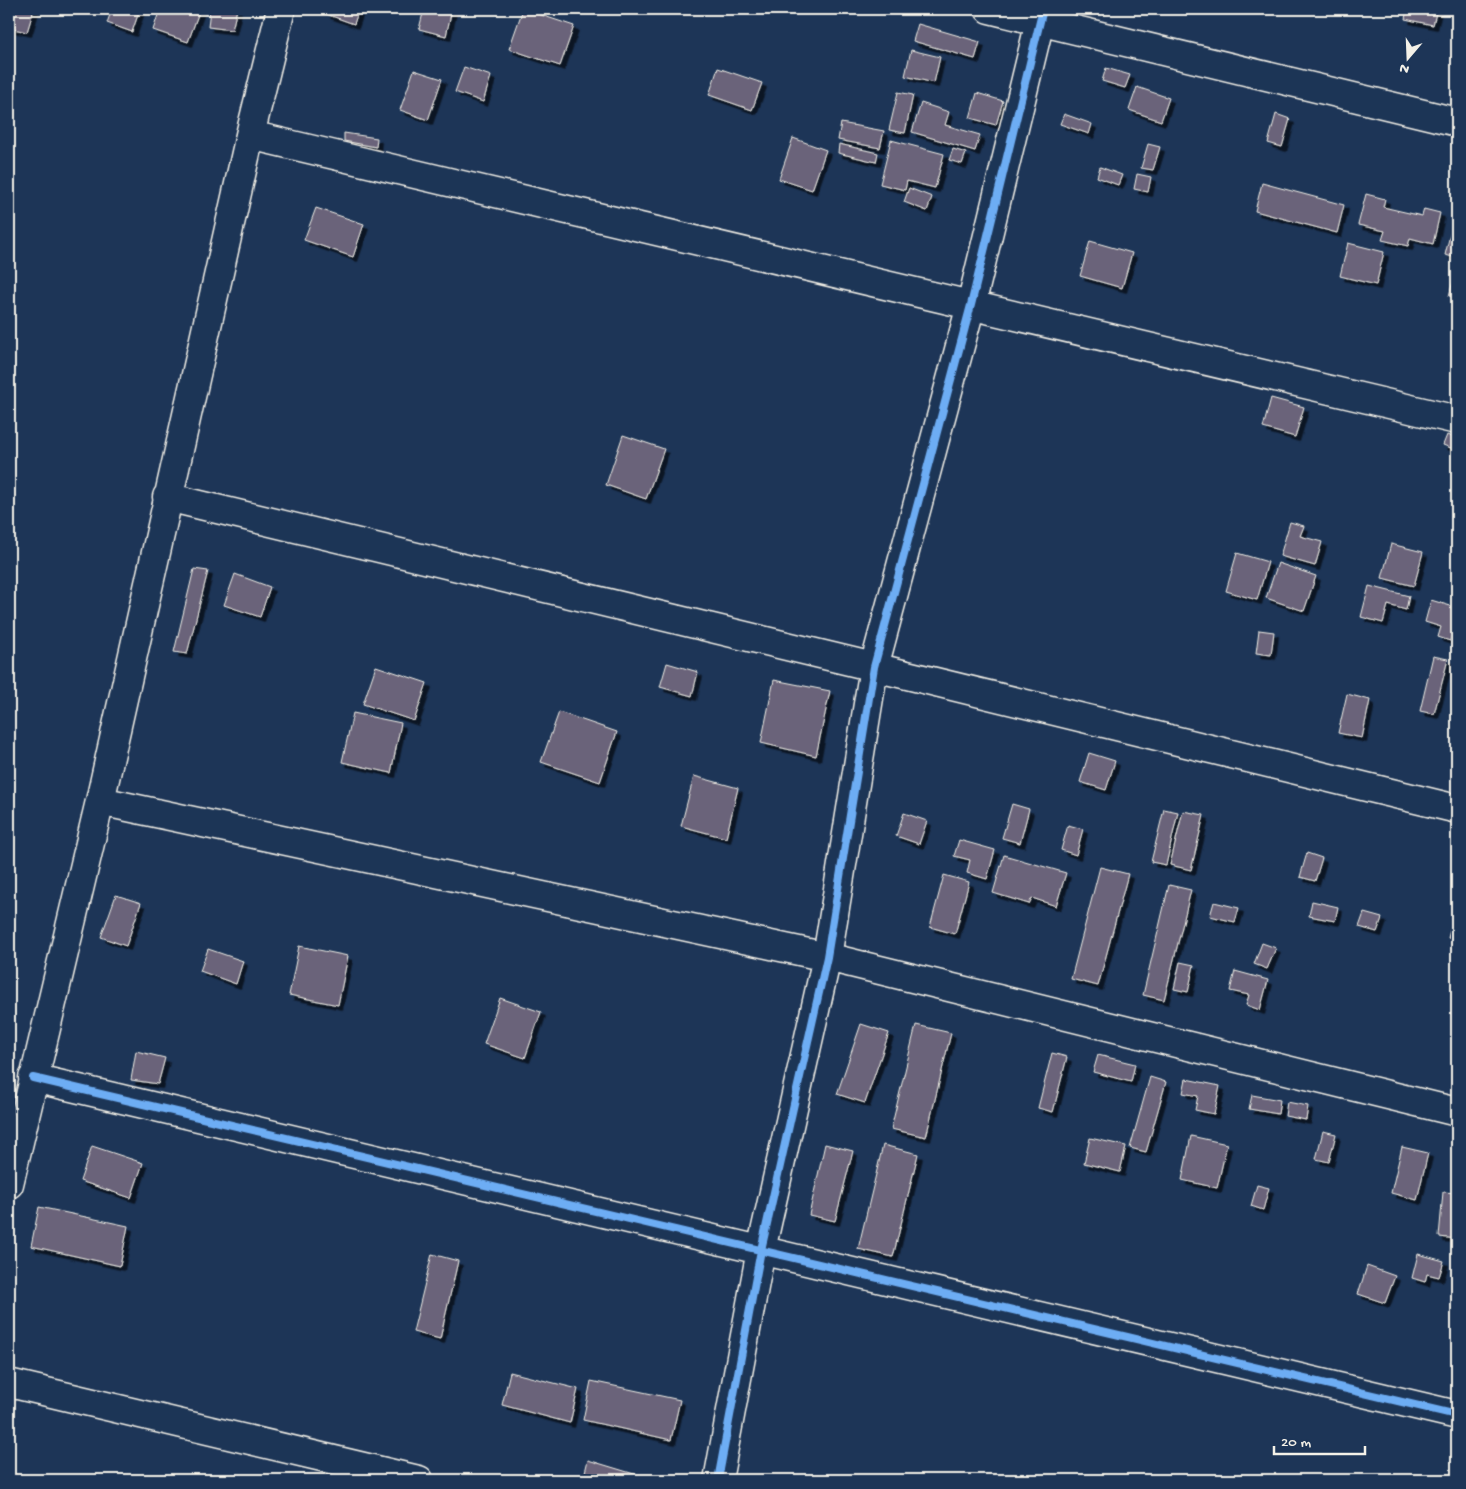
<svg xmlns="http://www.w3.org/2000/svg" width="1466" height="1489" font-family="'Gochi Hand',sans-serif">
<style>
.building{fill:#6a647a;stroke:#f4f1e8;filter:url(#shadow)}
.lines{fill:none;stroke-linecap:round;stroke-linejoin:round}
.minor-casing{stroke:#f4f1e8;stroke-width:31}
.minor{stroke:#1d3557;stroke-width:28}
.cycleway-casing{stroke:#1d3557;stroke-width:11}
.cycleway{stroke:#6dadf4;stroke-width:8}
</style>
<defs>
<filter id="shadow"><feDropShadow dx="4.5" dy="4.5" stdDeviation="0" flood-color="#0009"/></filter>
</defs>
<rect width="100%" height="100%" fill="#1d3557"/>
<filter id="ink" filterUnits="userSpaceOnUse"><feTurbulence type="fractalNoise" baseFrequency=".02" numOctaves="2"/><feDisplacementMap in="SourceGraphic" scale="10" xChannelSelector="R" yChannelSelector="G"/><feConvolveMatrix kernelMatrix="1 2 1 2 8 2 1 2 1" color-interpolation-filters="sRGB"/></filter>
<g filter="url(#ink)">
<path class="building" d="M9,9H34L27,32L9,28Z
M112,9H140L132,32L107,23Z
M160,9H200L188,42L153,30Z
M210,9H237L232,30L208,27Z
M328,9H359L354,24L326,14Z
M424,9H452L446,36L419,29Z
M523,9L574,26L560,66L509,49Z
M1407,9H1437L1433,25L1405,19Z
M918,24L980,42L975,59L913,41Z
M911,50L940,57L934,83L905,76Z
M464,67L491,76L483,102L455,92Z
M718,68L762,83L752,110L709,95Z
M1106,68L1130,75L1125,88L1102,81Z
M414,70L442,79L428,120L400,110Z
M1137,87L1169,98L1161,121L1129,110Z
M898,92L913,95L905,133L889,130Z
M977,93L1003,101L996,125L970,118Z
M921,103L949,112L945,125L980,135L975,151L912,132Z
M1064,114L1092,124L1089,134L1060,124Z
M1276,114L1290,119L1282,147L1268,143Z
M841,123L884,131L880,148L838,140Z
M344,133L377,138L376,147L344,141Z
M793,138L826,150L812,190L779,179Z
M891,140L944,154L935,188L907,181L905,190L880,184Z
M839,144L878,153L876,162L838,153Z
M1148,144L1160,147L1153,170L1141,168Z
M953,149L966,153L962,164L949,160Z
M1100,167L1122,175L1118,185L1097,177Z
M1137,174L1151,177L1148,192L1134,189Z
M1262,183L1344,205L1337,233L1255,211Z
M909,188L932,197L927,211L904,202Z
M1366,194L1385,199L1383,207L1422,216L1424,209L1440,213L1433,244L1410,238L1408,246L1382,240L1385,231L1358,225Z
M1457,206V258L1445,255Z
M316,208L364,224L353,257L304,240Z
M1090,241L1132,253L1122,288L1080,276Z
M1348,243L1384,252L1376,285L1340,276Z
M1457,266V298L1449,296Z
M1271,398L1304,407L1295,437L1263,428Z
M623,435L664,449L646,499L606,485Z
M1447,435L1457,439L1456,450L1443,445Z
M1290,522L1304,526L1300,536L1322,542L1315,566L1280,556Z
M1391,544L1423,552L1414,586L1382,578Z
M1237,553L1268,562L1257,600L1226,591Z
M1278,563L1316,576L1304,611L1266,598Z
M194,569L208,571L187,654L174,652Z
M235,574L270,587L260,617L224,605Z
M1369,586L1409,596L1406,610L1388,605L1383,623L1361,617Z
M1431,600L1457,608V618L1450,641L1438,637L1441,627L1425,622Z
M1259,630L1274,632L1271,655L1256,653Z
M1433,656L1448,659L1434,714L1420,711Z
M667,663L698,672L692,696L660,687Z
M376,666L427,683L414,721L363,704Z
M1457,667V685L1452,683Z
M774,680L830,691L816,756L761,743Z
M1347,694L1370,700L1362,738L1338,733Z
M559,712L617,732L600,782L541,762Z
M353,713L401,723L391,773L342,762Z
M1089,753L1115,761L1106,790L1080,782Z
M694,776L738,788L726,838L681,826Z
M1012,804L1029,809L1020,843L1002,838Z
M1164,809L1178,812L1166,865L1151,862Z
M1183,811L1204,815L1191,870L1170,865Z
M904,813L927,821L919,844L896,836Z
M1068,825L1083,829L1076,855L1061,850Z
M959,840L995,850L987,879L967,873L970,860L954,856Z
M1307,853L1322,858L1315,881L1300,877Z
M1004,855L1066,873L1056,906L1032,898L1029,904L993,893Z
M1100,867L1128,874L1098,986L1071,979Z
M944,875L969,882L955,934L930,927Z
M1169,885L1191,890L1164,1000L1143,995Z
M116,895L141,903L126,946L101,937Z
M1312,901L1338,907L1335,921L1309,916Z
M1214,902L1239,908L1235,922L1210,916Z
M1457,903V940L1448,938Z
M1364,913L1382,918L1377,932L1359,927Z
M1262,943L1276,948L1267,969L1254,964Z
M299,946L348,956L338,1005L289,995Z
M208,949L243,961L236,984L200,971Z
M1180,962L1194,965L1188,992L1174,989Z
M1235,971L1268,980L1260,1010L1246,1005L1249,995L1230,991Z
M500,998L541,1012L525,1058L484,1044Z
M861,1024L889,1033L865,1103L837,1094Z
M916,1025L951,1033L926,1137L891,1129Z
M136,1051L165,1058L158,1084L131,1080Z
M1052,1053L1067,1057L1053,1112L1038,1108Z
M1098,1055L1135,1064L1131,1082L1093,1072Z
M1150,1077L1166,1082L1146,1152L1130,1148Z
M1186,1079L1220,1086L1214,1114L1195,1110L1198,1096L1183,1093Z
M1252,1095L1280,1100L1278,1114L1249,1109Z
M1287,1102L1308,1106L1306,1120L1285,1116Z
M1323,1131L1336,1134L1329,1162L1316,1159Z
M1191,1136L1227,1144L1217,1188L1182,1180Z
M1090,1138L1126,1146L1120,1172L1084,1163Z
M825,1144L853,1151L835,1221L809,1215Z
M883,1145L918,1154L893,1257L858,1249Z
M92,1146L143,1163L131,1198L80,1181Z
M1402,1147L1428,1153L1417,1200L1391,1193Z
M1257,1185L1269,1188L1263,1210L1251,1206Z
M1443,1192L1457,1193V1239L1439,1237Z
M39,1207L128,1226L120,1266L31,1246Z
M432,1254L458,1261L440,1339L413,1332Z
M1418,1254L1444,1261L1439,1277L1427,1274L1425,1282L1412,1278Z
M1367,1266L1395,1276L1385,1303L1358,1294Z
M510,1372L578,1389L570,1423L502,1405Z
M591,1381L680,1400L671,1440L583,1420Z
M588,1460L644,1477V1480H583Z"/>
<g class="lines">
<defs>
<path id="minor" d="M989,9L1457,122
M250,135L1457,420
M167,497L874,667L1457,809
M100,801L827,957L1457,1112
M33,1078L1457,1415
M9,1184L100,801L250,135L281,9
M9,1383L419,1480
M718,1480L761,1250L827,957L874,667L971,305L1043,9"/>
</defs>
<use href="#minor" class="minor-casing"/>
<use href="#minor" class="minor"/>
<defs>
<path id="cycleway" d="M33,1078L1457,1415
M718,1480L761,1250L827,957L874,667L971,305L1043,9"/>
</defs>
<use href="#cycleway" class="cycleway-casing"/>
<use href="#cycleway" class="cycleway"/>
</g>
</g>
<rect width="1466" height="1489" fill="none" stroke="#1d3557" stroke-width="30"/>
<rect x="15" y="15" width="1436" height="1459" fill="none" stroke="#f4f1e8" stroke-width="2" filter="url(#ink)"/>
<g transform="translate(1408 58) rotate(199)" stroke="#1d3557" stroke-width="4" paint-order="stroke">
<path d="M0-4L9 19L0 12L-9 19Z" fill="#f4f1e8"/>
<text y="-8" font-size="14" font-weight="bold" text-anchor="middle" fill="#f4f1e8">N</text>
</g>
<path d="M1274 1446v8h91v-8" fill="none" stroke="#f4f1e8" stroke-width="2.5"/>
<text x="1281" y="1446" font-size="15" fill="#f4f1e8" stroke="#1d3557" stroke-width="4" paint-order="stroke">20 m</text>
</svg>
